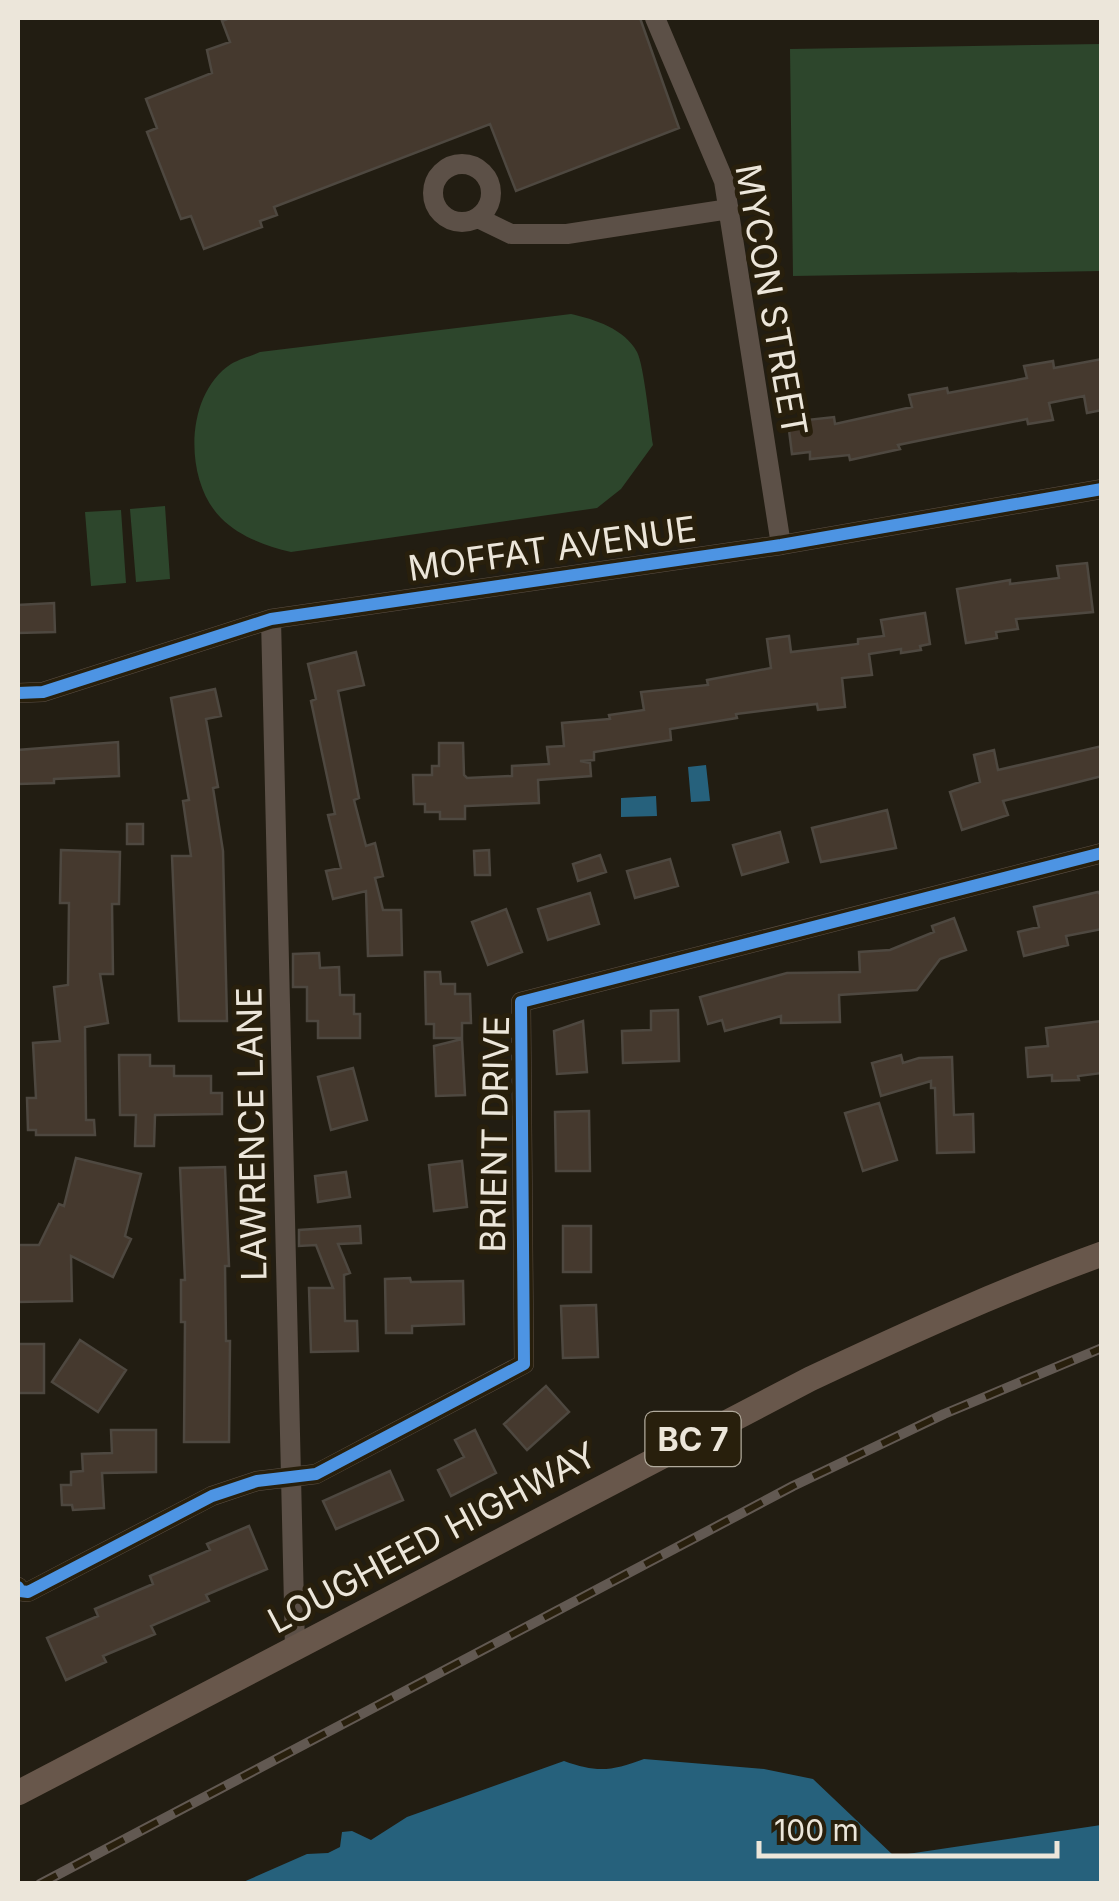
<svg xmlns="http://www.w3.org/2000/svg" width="1119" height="1901" font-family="Inter,sans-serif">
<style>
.green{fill:#2d462c}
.water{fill:#26617c}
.building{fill:#45392e;stroke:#4e4840;stroke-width:2.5}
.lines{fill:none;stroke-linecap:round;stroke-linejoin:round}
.minor{stroke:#5c5047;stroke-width:20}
.major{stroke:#68574b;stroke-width:25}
.rail-casing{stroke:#625952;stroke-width:10}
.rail{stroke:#281f0c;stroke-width:6;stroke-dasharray:19;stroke-linecap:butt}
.cycleway-casing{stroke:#281f0c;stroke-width:19}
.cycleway{stroke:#4d94e3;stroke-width:12}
.labels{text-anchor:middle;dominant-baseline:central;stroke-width:10;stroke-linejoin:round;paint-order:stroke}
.shield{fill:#281f0c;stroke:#b1aa9c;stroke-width:2.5}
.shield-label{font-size:32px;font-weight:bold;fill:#ece6da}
.street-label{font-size:35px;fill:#ece6da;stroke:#281f0c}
</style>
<rect width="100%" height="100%" fill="#221d12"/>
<path class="green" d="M1101,44V271L793,276L790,49Z
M571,314C594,319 625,329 637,352C644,365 650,427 653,445L621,489L597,508L291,552C266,546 240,537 221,518C184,481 184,395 231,364C239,359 251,356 260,352Z
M165,506L170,579L136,582L130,509Z
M121,510L126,583L91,586L85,512Z"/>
<path class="water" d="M706,765L710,801L691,802L688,767Z
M656,796L657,816L621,817V798Z
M644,1759L764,1769L813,1779L894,1856L1101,1825V1883H241L307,1854L328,1853L340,1847L342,1832L352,1831L371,1840L407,1817L564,1761C597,1773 612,1771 644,1759Z"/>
<path class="building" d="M230,18H640L679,128L516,191L490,124L274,207L277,215L260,221L262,227L204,249L191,216L181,219L147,132L157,128L146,99L212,73L207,50L230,42L222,21Z
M1102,359V410L1087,413L1084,396L1049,403L1053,420L1028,424L1027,419L956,433L898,445L900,449L850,460L849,455L810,459V452L792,454L788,422L834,417L835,424L912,407L909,395L947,388L948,393L1027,378L1024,366L1053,361L1054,368Z
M1087,563L1093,612L1016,619L1018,629L996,632L997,638L966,643L957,589L1010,580V584L1059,578L1057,566Z
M54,603L55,632L18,633V605Z
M925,613L930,644L920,646L921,650L901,653V649L869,654L872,675L842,678L845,707L818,710L817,704L736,714L737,718L670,729L671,740L594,752V760L580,761L590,763L591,776L538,780L539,803L467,806H465V819H440V812H425V804H414L413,775H432V766H439V743H463L464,775L467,778L512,776V766L549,764L547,747L564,746L562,723L610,719L609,715L644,710L641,692L708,685L707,680L771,668L767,639L789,636L791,652L858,644V639L884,636L881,620Z
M356,652L364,685L338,691L359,798L354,800L366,846L375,843L383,876L375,878L383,910H401L402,955L368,956L366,891L333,899L326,871L341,868L328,815L335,814L311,701L316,699L308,664Z
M215,689L221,716L206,719L218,787L213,788L223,851L227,1021H179L172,856H191L183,801L189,800L171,698Z
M118,742L119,776L54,779V783L18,784V750Z
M1102,746V776L1003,801L1008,815L962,830L950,792L980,782L974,755L994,750L998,770Z
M887,810L896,848L821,862L812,828Z
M127,824H143V844H127Z
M780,832L788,862L742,875L733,845Z
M61,850L120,852L119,904H112L113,974H100L108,1023L85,1027L86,1120H94L95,1135H36V1130H28L27,1098H36L33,1043L60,1041L54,987L68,985L69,903H60Z
M489,850L490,875H475L474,851Z
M600,855L606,872L578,881L573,864Z
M670,859L678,886L635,898L627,871Z
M1098,892L1102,896V929L1066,936L1068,945L1024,956L1018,932L1039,927L1034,907Z
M590,893L599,924L548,940L538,909Z
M506,909L522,952L488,965L472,922Z
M954,918L966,950L940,959L917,990L839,995L840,1022L781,1023V1016L725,1031L722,1020L708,1024L700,997L787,973L860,972L859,952L890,950L934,932L932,926Z
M319,953L320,968L339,967L340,995H354V1014H360V1038H318V1021H307V987H293V954Z
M425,972H440L441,984H455V994H470L471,1023H462V1038H434V1024H426Z
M678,1010L679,1061L623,1063L622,1031L651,1030V1011Z
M583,1021L587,1072L557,1074L554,1031Z
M1102,1021V1073L1078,1076L1079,1080L1052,1081V1075L1028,1077L1026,1048L1048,1046L1046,1028Z
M462,1039L465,1095L436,1096L434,1046Z
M119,1055H150V1066H174V1076H211V1093H222V1114L155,1115L154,1146H135L136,1115H120Z
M901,1055L903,1063L919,1058L952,1057L954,1115L973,1114L974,1152L937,1153L935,1088H931V1081L881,1096L872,1063Z
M353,1068L367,1120L331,1130L318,1077Z
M879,1103L897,1160L863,1171L845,1113Z
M589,1111L590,1171H556L555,1112Z
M76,1158L141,1174L125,1236L131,1239L113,1277L71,1256L72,1301L18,1302V1245H39L59,1204L64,1206Z
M462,1161L467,1207L434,1211L429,1165Z
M225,1167L229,1266H225L226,1341H230L229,1442H184L185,1322H181V1280H185L180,1168Z
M346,1172L350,1197L318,1202L315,1176Z
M360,1226L361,1243L338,1244L350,1273L344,1275L345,1321H357L358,1351L311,1352L309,1288H333L316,1245L299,1246V1230Z
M563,1226H591V1272H563Z
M410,1278L411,1282L463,1281L464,1324L412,1326V1333H386L385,1279Z
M596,1305L598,1357L563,1358L561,1306Z
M80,1340L126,1370L98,1412L52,1382Z
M18,1344H44V1393H18Z
M546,1386L569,1412L527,1450L504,1424Z
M111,1430H156V1472L102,1473L104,1508L73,1510L72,1505H62L61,1485H71V1472L83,1471L82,1454L112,1453Z
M475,1430L496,1473L451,1496L438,1470L464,1457L455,1440Z
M390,1471L403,1500L336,1529L323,1501Z
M249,1526L267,1569L206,1595L209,1601L151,1626L155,1634L103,1656L106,1662L66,1680L47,1638L98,1616L95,1609L153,1584L150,1576L210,1550L207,1544Z"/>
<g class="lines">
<path class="minor" d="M655,18L724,181L781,545
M433 193a29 29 0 1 1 58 0a29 29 0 1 1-58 0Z
M478,218L511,234H567L729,209
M271,619L295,1648
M18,693L43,692L271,619L781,545L1102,489
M18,1587L20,1591L28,1592L212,1496L257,1481L316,1474L524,1364L521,1002L1102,853"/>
<path class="major" d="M18,1793L810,1379C906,1334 1002,1290 1102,1254"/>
<defs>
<path id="rail" d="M40,1884L793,1486L944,1414L1102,1348"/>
</defs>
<use href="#rail" class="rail-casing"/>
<use href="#rail" class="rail"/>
<defs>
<path id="cycleway" d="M18,693L43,692L271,619L781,545L1102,489
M18,1587L20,1591L28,1592L212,1496L257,1481L316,1474L524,1364L521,1002L1102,853"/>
</defs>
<use href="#cycleway" class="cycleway-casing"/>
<use href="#cycleway" class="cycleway"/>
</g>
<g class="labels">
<rect class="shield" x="645.5" y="1412" width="95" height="54" rx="8"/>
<g class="shield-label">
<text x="693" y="1439">BC 7</text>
</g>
<g class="street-label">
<text transform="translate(772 300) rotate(80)">MYCON STREET</text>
<text transform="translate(552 548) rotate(-8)">MOFFAT AVENUE</text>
<text transform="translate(251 1134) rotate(-91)">LAWRENCE LANE</text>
<text transform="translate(494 1134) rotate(-89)">BRIENT DRIVE</text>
<text transform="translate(432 1537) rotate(-28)">LOUGHEED HIGHWAY</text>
</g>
</g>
<rect width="1119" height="1901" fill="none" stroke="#ece6da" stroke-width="40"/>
<path d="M759 1841v15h298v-15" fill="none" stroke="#ece6da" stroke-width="5"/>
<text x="774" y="1841" font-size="30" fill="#ece6da" stroke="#281f0c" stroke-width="8" paint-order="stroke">100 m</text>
</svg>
